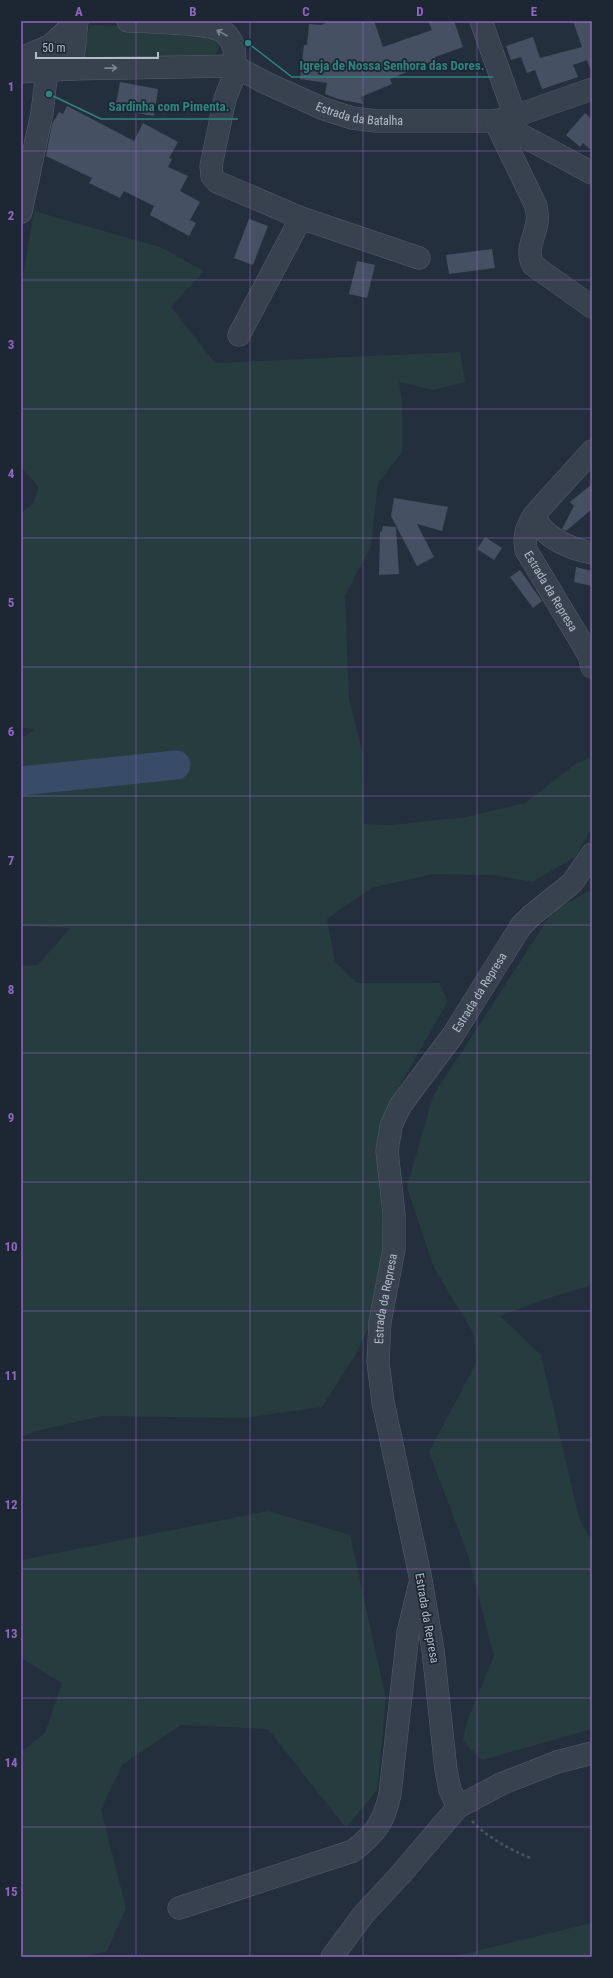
<svg xmlns="http://www.w3.org/2000/svg" width="613" height="1978" font-family="'Roboto Condensed',sans-serif">
<style>
.green{fill:#263c3f}
.lines{fill:none;stroke-linecap:round;stroke-linejoin:round}
.river{stroke:#394c67;stroke-width:29}
.building{fill:#455162}
.minor-casing{stroke:#565f6c;stroke-width:23}
.path{stroke:#44595c;stroke-width:2.5;stroke-dasharray:3 3;stroke-linecap:butt}
.minor{stroke:#38414e;stroke-width:22}
.oneway{stroke:#7c8592}
.grid{fill:none;stroke:#9266c3;stroke-width:1;stroke-opacity:0.55}
.labels{text-anchor:middle;dominant-baseline:central;stroke-width:3.5;stroke-linejoin:round;paint-order:stroke}
.street-label{font-size:12px;fill:#b4bcc9;stroke:#1d2633}
.leader{fill:none;stroke:#308480;stroke-width:1.5}
.callout-dot{fill:#308480;stroke:#1d2633;stroke-width:1.5}
.callout-label{font-size:13px;text-anchor:middle;font-weight:bold;fill:#308480;stroke:#1d2633;stroke-width:3.5;stroke-linejoin:round;paint-order:stroke}
.neatline{fill:none;stroke:#9266c3;stroke-width:1.5}
.grid-label{font-size:13px;text-anchor:middle;font-weight:bold;fill:#9266c3}
</style>
<rect width="100%" height="100%" fill="#242f3e"/>
<path class="green" d="M90,25L196,28L218,40C220,48 218,52 213,58L82,62Z
M34,211L160,247L204,271L171,307L215,363L460,352L465,382L433,390L399,382L402,402V452L378,483L371,546L345,596L349,699L363,755L364,824L392,825L466,817L525,803L574,765L590,757L592,778V827L576,856L533,882L493,875L433,874L371,888L327,919L335,962L357,983H439L448,1001L387,1108L379,1170L386,1279L376,1313L353,1359L322,1407L243,1418L102,1416L32,1432L21,1437V966L38,965L70,928L21,926V738L35,730L21,727V513L33,503L39,487L21,467V289Z
M592,889V1285L546,1299L500,1316L541,1355L579,1518L592,1542V1729L482,1760L463,1741L466,1724L494,1656L468,1555L429,1452L476,1363L474,1334L434,1268L407,1187L433,1096L553,911Z
M268,1511L350,1535L386,1699L377,1790L346,1828L268,1729L181,1725L122,1765L101,1809L126,1908L107,1951L82,1957H21V1752L45,1733L62,1683L21,1658V1560Z
M592,1923V1957H451Z"/>
<g class="lines">
<path class="river" d="M21,781L176,765"/>
</g>
<path class="building" d="M330,21H374L383,47L432,30L428,21H454L463,47L435,57L436,60L390,79L392,84L361,97L363,104L338,99L325,94L327,83L300,79L304,45H307L309,24L321,25Z
M573,21H592V69H590L587,60L573,65L578,77L542,89L535,70L527,73L521,57L511,60L506,46L533,37L540,58L582,47Z
M120,82L158,89L154,116L115,109Z
M67,106L134,141L143,123L178,142L169,158L172,159L168,167L188,176L180,191L200,202L190,220L196,223L189,236L150,215L154,206L124,191L120,198L89,183L92,178L46,156L52,124L59,112L63,114Z
M585,113L592,120V151L583,143L580,147L566,135Z
M249,219L268,226L253,265L234,258Z
M492,249L495,268L449,274L446,255Z
M357,261L375,265L367,298L349,294Z
M592,484V509L566,531L562,529L574,506L570,502Z
M394,498L448,507L442,531L417,524L434,557L417,566L391,516Z
M383,526L396,527L399,574L379,575L380,532L382,531Z
M485,537L502,548L494,560L477,549Z
M576,567L592,571V586L574,582Z
M520,570L542,601L533,608L510,577Z"/>
<g class="lines">
<defs>
<g id="minor">
<path d="M128,21C147,22 214,22 226,34C235,43 236,54 234,66"/>
<path d="M481,21L515,116"/>
<path d="M21,58L50,46L77,21"/>
<path d="M237,68L225,99L211,166L212,176L217,182L301,218L419,258"/>
<path d="M72,69L77,21"/>
<path id="s1" d="M21,72L72,69L234,66L266,83L324,109L352,118L376,121H495L515,116L592,89"/>
<path d="M495,121L536,206C537,211 538,217 537,222C535,238 525,249 533,265L592,307"/>
<path d="M495,121L592,173"/>
<path d="M21,212L42,113L50,46"/>
<path d="M239,335L301,218"/>
<path d="M592,451L534,515C542,537 570,549 592,553"/>
<path id="s2" d="M534,515C527,527 523,535 526,550L589,655L592,667"/>
<path id="s3" d="M458,1807L450,1790L446,1770L433,1650L421,1580L383,1402L378,1362L380,1322L394,1249V1214L387,1151L391,1126L400,1106L453,1035L521,926L532,915L572,883L592,854"/>
<path d="M179,1908L353,1851C376,1833 384,1822 390,1794L408,1633L419,1587"/>
<path d="M332,1957L363,1915L401,1874L458,1807L501,1784L557,1762L592,1753"/>
</g>
</defs>
<use href="#minor" class="minor-casing"/>
<path class="path" d="M472,1821C489,1839 510,1849 532,1859"/>
<use href="#minor" class="minor"/>
</g>
<defs><path id="oneway-shaft" d="M-6 0H5M1.5-3L5.5 0L1.5 3" fill="none" stroke-width="1.6" stroke-linecap="round" stroke-linejoin="round"/></defs>
<g class="oneway">
<use href="#oneway-shaft" transform="translate(222 33) rotate(-151)"/>
<use href="#oneway-shaft" transform="translate(111 68) rotate(-1)"/>
</g>
<path class="grid" d="M136,21V1957M250,21V1957M363,21V1957M477,21V1957M21,151H592M21,280H592M21,409H592M21,538H592M21,667H592M21,796H592M21,925H592M21,1053H592M21,1182H592M21,1311H592M21,1440H592M21,1569H592M21,1698H592M21,1827H592"/>
<g class="labels">
<g class="street-label">
<text stroke="none"><textPath href="#s1" startOffset="349">Estrada da Batalha</textPath></text>
<text stroke="none"><textPath href="#s2" startOffset="85">Estrada da Represa</textPath></text>
<text stroke="none"><textPath href="#s3" startOffset="852">Estrada da Represa</textPath></text>
<text stroke="none"><textPath href="#s3" startOffset="517">Estrada da Represa</textPath></text>
<text transform="translate(427 1618) rotate(80)">Estrada da Represa</text>
</g>
</g>
<path class="leader" d="M248 43L292 77H493M49 94L101 119H238"/>
<g class="callout-dot">
<circle cx="248" cy="43" r="4"/>
<circle cx="49" cy="94" r="4"/>
</g>
<g class="callout-label">
<text x="392" y="70">Igreja de Nossa Senhora das Dores.</text>
<text x="169" y="111">Sardinha com Pimenta.</text>
</g>
<rect width="613" height="1978" fill="none" stroke="#1d2633" stroke-width="44"/>
<path d="M36 52v6h122v-6" fill="none" stroke="#b4bcc9" stroke-width="2"/>
<text x="42" y="52" font-size="12" fill="#b4bcc9" stroke="#1d2633" stroke-width="3" paint-order="stroke">50 m</text>
<rect x="22" y="22" width="569" height="1934" class="neatline"/>
<g class="grid-label">
<text x="79" y="16">A</text>
<text x="193" y="16">B</text>
<text x="306" y="16">C</text>
<text x="420" y="16">D</text>
<text x="534" y="16">E</text>
<text x="11" y="91">1</text>
<text x="11" y="220">2</text>
<text x="11" y="349">3</text>
<text x="11" y="478">4</text>
<text x="11" y="607">5</text>
<text x="11" y="736">6</text>
<text x="11" y="865">7</text>
<text x="11" y="994">8</text>
<text x="11" y="1122">9</text>
<text x="11" y="1251">10</text>
<text x="11" y="1380">11</text>
<text x="11" y="1509">12</text>
<text x="11" y="1638">13</text>
<text x="11" y="1767">14</text>
<text x="11" y="1896">15</text>
</g>
</svg>
